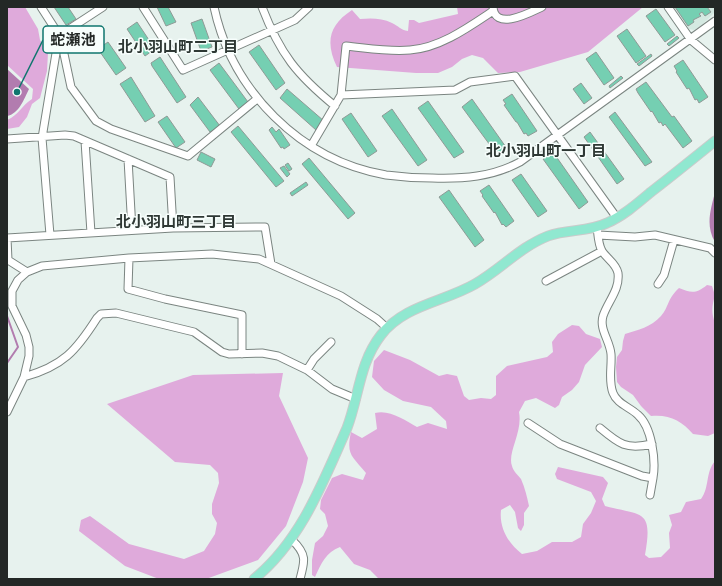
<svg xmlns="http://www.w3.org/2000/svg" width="722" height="586" font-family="Cabin,'Noto Sans JP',sans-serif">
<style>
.built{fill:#d4e9e1}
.green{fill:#dfaadb}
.water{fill:#b27caf}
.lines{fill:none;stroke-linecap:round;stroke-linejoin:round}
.stream{stroke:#b27caf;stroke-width:2}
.building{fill:#75cfb2;stroke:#8f9a96}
.minor-casing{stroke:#7b8581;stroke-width:9}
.major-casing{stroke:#cacbcb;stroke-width:11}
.minor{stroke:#fff;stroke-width:7}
.major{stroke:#90e8d0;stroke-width:9}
.labels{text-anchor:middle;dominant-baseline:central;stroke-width:3;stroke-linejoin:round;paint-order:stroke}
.neighbourhood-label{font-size:15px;font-weight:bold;fill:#2e3834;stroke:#f7fefc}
.leader{fill:none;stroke:#0f766e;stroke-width:1.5}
.callout-dot{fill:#0f766e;stroke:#f7fefc;stroke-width:1.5}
.callout{fill:#f7fefc;stroke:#0f766e;stroke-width:1.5}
.callout-label{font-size:15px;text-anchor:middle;font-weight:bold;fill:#232826}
</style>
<rect width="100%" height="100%" fill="#e7f2ee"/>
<path class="built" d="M674,7H715V12L702,25L694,30L689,29Z"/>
<path class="green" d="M7,7H25L38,29L40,40L48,53L47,71L40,98L32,104L27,117L19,127L7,129V120C19,115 21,106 32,99L33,89L7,65Z
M457,7H643L588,52L520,72L498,73L483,58L472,55L462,59L452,67L438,73H416L337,67C325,42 329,25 352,10L360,19C371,18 382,18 392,23C399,26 400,30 408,31L409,20H414L419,23L458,14Z
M707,285L712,286L715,295C712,306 711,312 715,323V433L708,436L693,434C682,421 669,414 651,416L641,406L633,395L621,387L617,382L616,367L617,357L622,350L623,341L625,334C638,330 651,327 661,316C669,307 667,299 679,288C691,293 696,294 707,285Z
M572,325L579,326L586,334L600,339L602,347L585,365L579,382L572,390L562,397L559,405L555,408L536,398L525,401L519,412C523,432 507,453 512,466C513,471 518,475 521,479C525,488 527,497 529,506L524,513V525L521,531L518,528L515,512L510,505L501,510C499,528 508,543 522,554L537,551L552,542H572L581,537L583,524L591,513L596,501L591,492L557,479L555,474L558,467L603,477L608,483L602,499L605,506C643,516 653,509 645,555L649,558L661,557L670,548L669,533L672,525L669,515L681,512L686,502L701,499C710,487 705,473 715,461V579H379L370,570L354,564L340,547C326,552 321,564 315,577L312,575V560L315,543L323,536L328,526L325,514L320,509L321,500L332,478L342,474L363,480L366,473C352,456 346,455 351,432L362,438L377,429L375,413C389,409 405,420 417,427L428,423L447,429L446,421L431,407L403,401L384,390L372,377L374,361L384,350L410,360L439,376L447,374L457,376L464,396L469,400L481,398L491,399L496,395V376L507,366L547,357L553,352L552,342L558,334Z
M283,373L279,396L308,458L303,482L286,526L258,560L206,579H159L125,566L79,531L81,520L90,516L129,544L184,559L204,551L215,534L217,523L212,514V504L219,483L218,473L210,465L175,462L107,404L193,375Z"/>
<path class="water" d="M7,69L29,89C24,99 19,114 7,116Z
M715,192V242C705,225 711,209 715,192Z"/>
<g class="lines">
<path class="stream" d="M7,316L18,347L7,363"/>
</g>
<path class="building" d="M54,7H68L76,19L66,25Z
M157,7H168L176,22L166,26Z
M675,7H707L711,12L705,16L702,12L699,14L701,16L693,20L694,22L688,26Z
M656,9L675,35L665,42L646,16Z
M202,19L212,47L201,51L191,23Z
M137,22L155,49L145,56L127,29Z
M627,29L646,56L636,63L617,36Z
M677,36L679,38L669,46L667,44Z
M108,42L126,68L116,75L98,49Z
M259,45L285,83L276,90L249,52Z
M596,52L614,78L604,85L586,59Z
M651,54L652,56L639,66L637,64Z
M160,57L186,97L177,103L152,66L151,63Z
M683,60L708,97L699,103L697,99L695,100L689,88L687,89L676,72L677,71L674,66Z
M219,63L248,102L239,109L210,70Z
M621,76L623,78L610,88L609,86Z
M131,77L155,116L145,122L120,84Z
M646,82L672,117L674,116L692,141L683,148L665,124L663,126L661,122L659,123L652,111L651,112L638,93L636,89Z
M581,83L592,98L584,104L573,89Z
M287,89L324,121L316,130L280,98Z
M512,94L537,131L528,136L526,133L524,134L517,122H516L504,105L506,104L503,100Z
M198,97L220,126L210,132L190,105Z
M472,99L508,150L498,156L462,107Z
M428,101L464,152L454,158L418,108Z
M392,109L427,160L418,166L382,116Z
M615,112L652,162L645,166L609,117Z
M351,113L377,151L368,157L342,119Z
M167,116L185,142L176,148L158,122Z
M238,126L284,181L276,187L231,132Z
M272,127L276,132L279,129L290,145L284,149L283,147L281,148L269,130Z
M590,132L624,179L617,184L584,137Z
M201,152L215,159L211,167L197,160Z
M553,152L588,202L579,209L543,159Z
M309,158L355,213L348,219L302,164Z
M288,163L292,169L289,171L285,165Z
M284,166L290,174L287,177L280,168Z
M521,174L547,211L538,217L512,180Z
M306,182L308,185L292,196L290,193Z
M489,185L514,221L506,227L503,224L502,225L495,212L494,213L482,196L483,195L480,191Z
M449,190L484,240L475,247L439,197Z"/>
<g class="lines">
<defs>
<path id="minor" d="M41,7L59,35L42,138L50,235
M143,7L183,70L295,20L309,7
M214,7C232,91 300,160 386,175C401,177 417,178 432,178C463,179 492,177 520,162L715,21
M262,7C280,54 297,75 335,106
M493,7C495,32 531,12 542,7
M668,7L691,40L715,60
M63,33L65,40L64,54L71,87L96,121L111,129L188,156L257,99
M60,35L103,7
M341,95L455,90L470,82L515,76L617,218
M7,139L65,135L74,136L170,177L173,228
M85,141L91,233
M311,146L341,95L346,46C367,48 389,52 410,50C440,48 469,27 493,11
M128,159L132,230
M598,235L635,237L655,235L710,248L715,253
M7,238L173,228L265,227L271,264
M7,238L8,260L27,272
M129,258L128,289L165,299L242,315V354
M546,281L602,251
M658,284L664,275L674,240
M307,370L314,359L331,342
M24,377C63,366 76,351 97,318L101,314L116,313L194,332L222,352L229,354L262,353L278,356L307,370L332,389L356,399
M7,412L24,377L29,356V347L26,335L12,306V291L18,280L27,272L42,266L129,258L212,254L259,259L341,296L377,319L387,328
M528,423L560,444L642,476L653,478C656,461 652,427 638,415C630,407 617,404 613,393C608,380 612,367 611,354C610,341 599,329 603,316C608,301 620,290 618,273C616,263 607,259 602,251C598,244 598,234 597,227
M600,428C619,444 626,450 652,444
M650,495L653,478
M292,540C307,554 305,561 300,579"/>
<path id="major" d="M254,579C301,541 323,482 347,428C359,397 359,363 381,335C404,305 444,302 475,284C501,269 520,247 548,236C567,229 589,232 607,223C623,216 638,203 651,192C673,175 694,158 715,141"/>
</defs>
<use href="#minor" class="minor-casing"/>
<use href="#major" class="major-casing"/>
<use href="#minor" class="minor"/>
<use href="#major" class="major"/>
</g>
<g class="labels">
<g class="neighbourhood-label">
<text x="178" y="47">北小羽山町二丁目</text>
<text x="546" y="151">北小羽山町一丁目</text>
<text x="176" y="222">北小羽山町三丁目</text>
</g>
</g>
<path class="leader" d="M17 92L43 40"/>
<circle class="callout-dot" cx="17" cy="92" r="4"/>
<rect class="callout" x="43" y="26" width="61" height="27" rx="4"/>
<g class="callout-label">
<text x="73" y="45">蛇瀬池</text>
</g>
<rect width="722" height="586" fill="none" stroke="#232826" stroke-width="16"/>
</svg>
